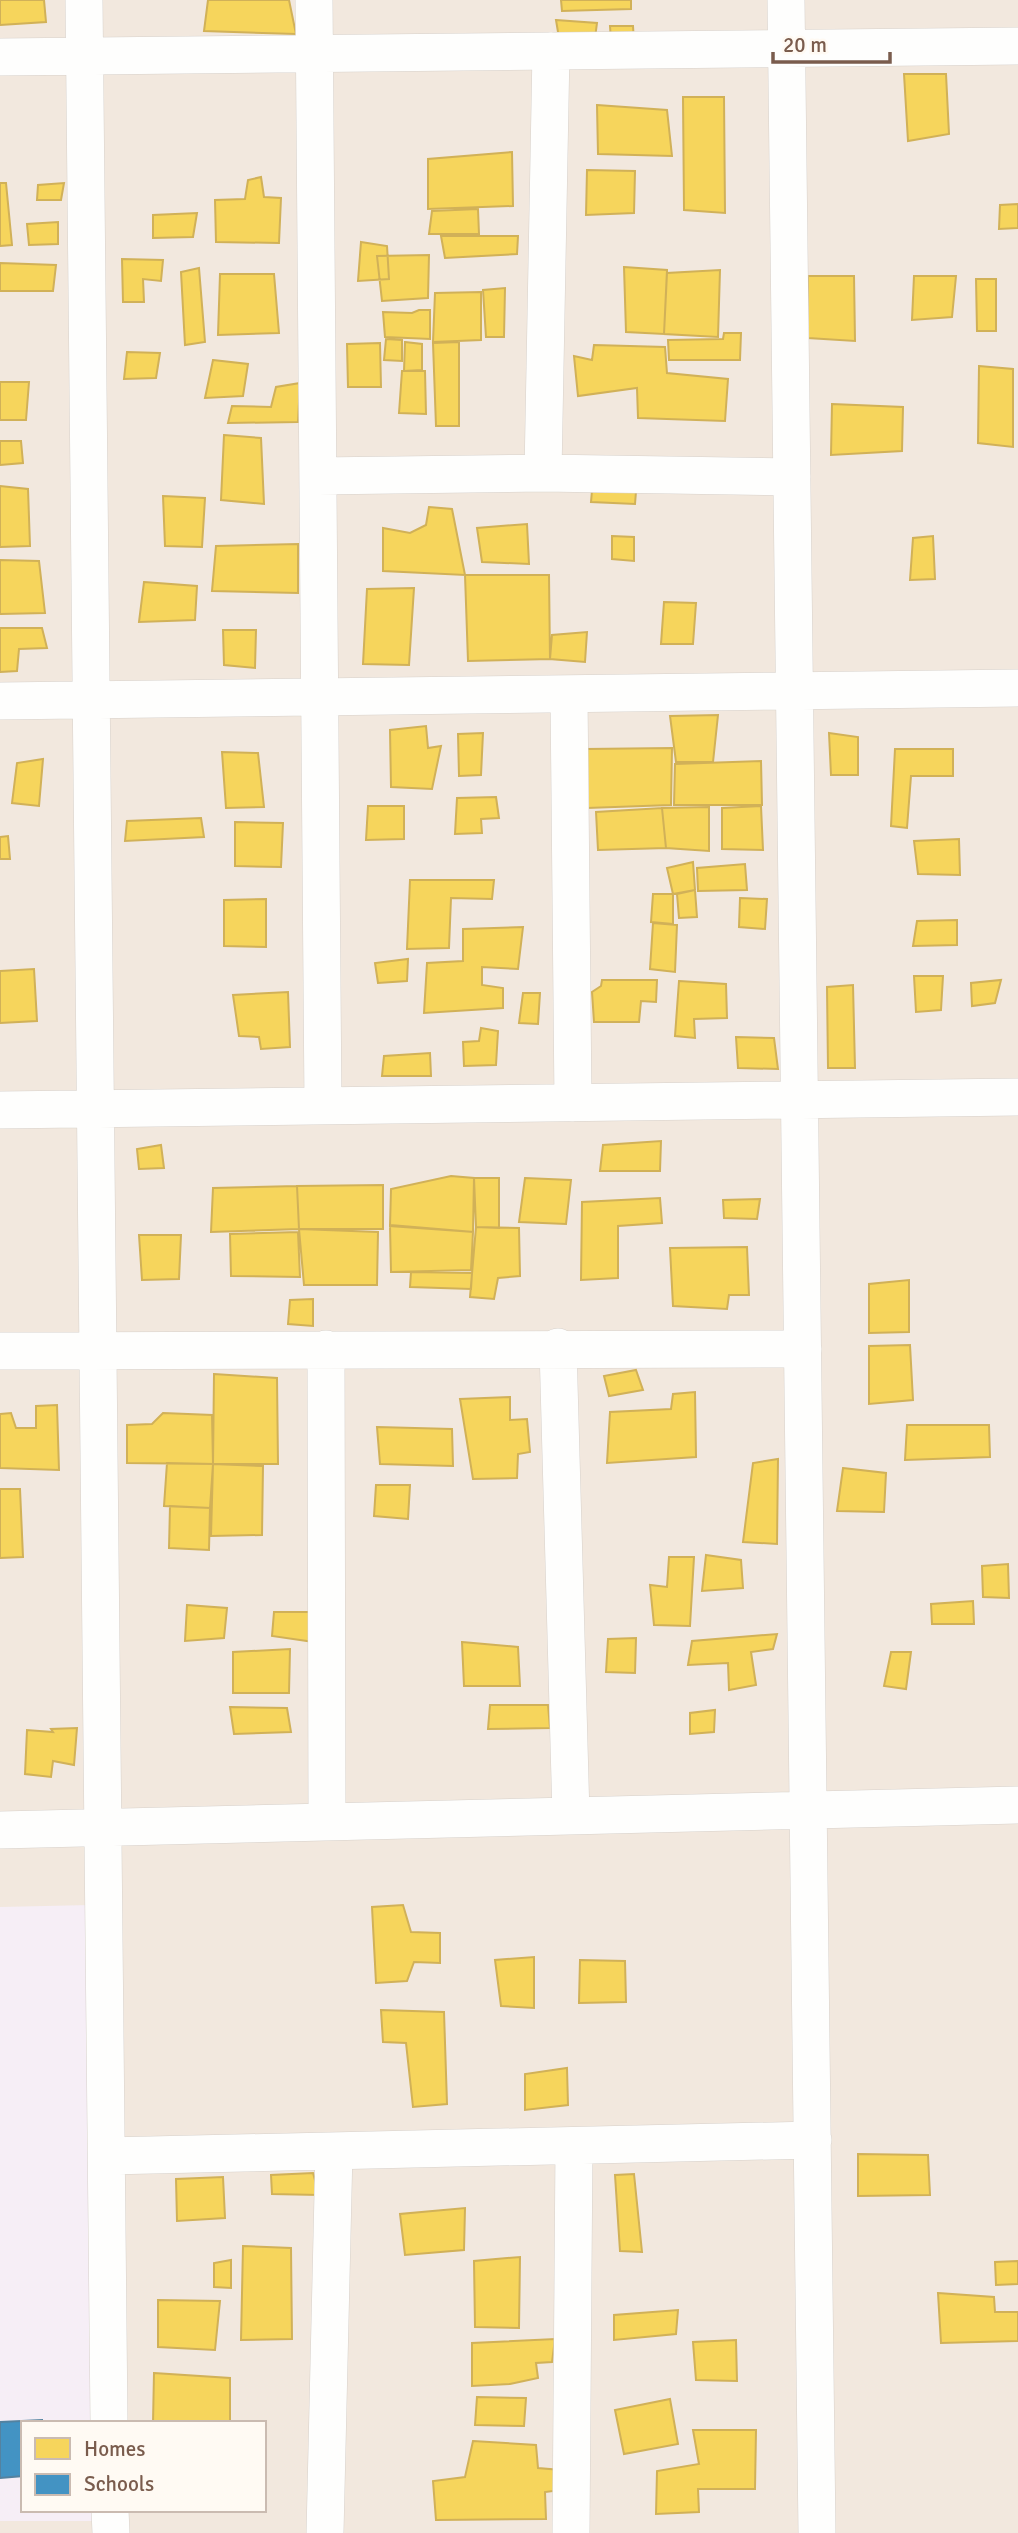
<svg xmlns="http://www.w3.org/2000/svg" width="1018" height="2533" font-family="Signika,sans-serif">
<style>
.residential{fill:#f2e8de;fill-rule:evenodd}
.education{fill:#f6eef6}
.homes{fill:#f6d55c;stroke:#d1b158;stroke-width:2}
.schools{fill:#4393c3;stroke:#5482a0;stroke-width:2}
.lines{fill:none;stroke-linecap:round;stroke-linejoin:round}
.street-casing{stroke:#d7d1cb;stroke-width:38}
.street{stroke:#fefefd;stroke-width:37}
</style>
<rect width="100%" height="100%" fill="#f9f5f0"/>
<path class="residential" d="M0,0H1018V2533H0ZM23,2423H264V2510H23Z"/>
<path class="education" d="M91,1905L93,2423H23V2510H93V2521H0V1907Z"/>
<path class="homes" d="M0,0H44L46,22L0,25Z
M208,0H289L296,34L204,31Z
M561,0H631V9L562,11Z
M556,20L597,23L595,38H559Z
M610,26H633L634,42L611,41Z
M904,74H946L949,134L908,141Z
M683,97H724L725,213L684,210Z
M597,105L667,110L672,156L598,154Z
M512,152L513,206L428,209V159Z
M587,170L635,171L634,213L586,215Z
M261,177L264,197L281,198L279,243L216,242L215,200L245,199L248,180Z
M0,183H6L12,245L0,246Z
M64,183L61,200H37L38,185Z
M1018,204V228L999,229L1000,205Z
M478,209L479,234H429L432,211Z
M197,213L193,237L153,238V215Z
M58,222V244L29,245L27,224Z
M441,236H518L517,254L445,258Z
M361,242L387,246L389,279L358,281Z
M429,255L428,298L382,301L377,256Z
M122,259L163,260L161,281L143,279L144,302H123Z
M0,263L56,265L53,291H0Z
M624,267L667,270L664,334L626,332Z
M199,268L205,342L185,345L181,272Z
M720,270L718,337L664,334L667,273Z
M220,274H274L279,333L218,335Z
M808,276H854L855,341L808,338Z
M914,276H956L952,317L912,320Z
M976,279H996V331H977Z
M505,288L504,337H486L483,290Z
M481,292V340L433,342L435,293Z
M419,310H430V339L385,337L383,312L412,313Z
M724,333H741L740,360H669L668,340L723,339Z
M386,339L402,340V361L384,360Z
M405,342L422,344V370L404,371Z
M459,342V426H436L433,343Z
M380,343L381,387H348L347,344Z
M594,345L665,347L667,373L728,379L725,421L638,418L637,388L578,396L574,356L592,360Z
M127,352L160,353L156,378L124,379Z
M213,360L248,364L243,396L205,398Z
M979,366L1013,369V447L978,443Z
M402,371H425L426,414L399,413Z
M0,382H29L26,420H0Z
M300,383L298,422L228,423L232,406L271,407L276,387Z
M832,404L903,407L902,451L831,455Z
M224,435L261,438L264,504L221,500Z
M0,441H21L23,463L0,465Z
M593,479H637L635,504L591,502Z
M0,486L28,489L30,546L0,547Z
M163,496L205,498L202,547L165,546Z
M429,507L452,509L465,575L383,571V528L410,533L426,525Z
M527,524L529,564L482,562L477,528Z
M612,536L634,537V561L612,559Z
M933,536L935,579L910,580L913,538Z
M298,544V593L212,591L216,546Z
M0,560L39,561L45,613L0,614Z
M465,575H549L550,659L468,661Z
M144,582L197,586L195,620L139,622Z
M414,588L409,665L363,664L367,589Z
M664,602L696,603L693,644H661Z
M0,628H42L47,648L19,649L17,671L0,672Z
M223,630H256L255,668L224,665Z
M587,632L585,662L550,659L552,635Z
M718,715L713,762H676L670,716Z
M426,726L428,748L441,746L432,789L391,787L390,730Z
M483,733L481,775L459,776L458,734Z
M829,733L858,737V775H831Z
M672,748L671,805L587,808L586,749Z
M895,749H953V776H911L907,828L891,826Z
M222,752L258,753L264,807L226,808Z
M43,759L39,806L12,803L17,763Z
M761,761L762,805H674L675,764Z
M496,797L499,818L481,819L482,833L455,834L457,798Z
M368,806H404V839L366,840Z
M761,806L763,850L722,849V808Z
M709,807V851L666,848L662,808Z
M662,808L666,848L598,850L596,812Z
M201,818L204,837L125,841L127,821Z
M235,822L283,823L281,867L235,866Z
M8,836L10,859H0V837Z
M959,839L960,875L918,874L914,841Z
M693,862L695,890L673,894L667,868Z
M745,864L747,890L698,891L697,868Z
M410,880H494L492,899L451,898L449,948L407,949Z
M695,890L697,917L679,918L677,894Z
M653,894H673V924L651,922Z
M740,898L767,899L765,929L739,927Z
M266,899V947L224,946V900Z
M957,920V945L913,946L917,921Z
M653,923L677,925L675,972L650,969Z
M523,927L518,969L482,967V985L503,988V1008L424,1013L427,963L463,961V929Z
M408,959L407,981L378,983L375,963Z
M34,969L37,1021L0,1023V971Z
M914,976H943L941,1010L916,1012Z
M602,980H657L656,1002L641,1001L639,1022H594L592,992L601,986Z
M1001,980L995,1003L972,1006L971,983Z
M679,981L726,984L727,1018L694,1019L695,1038L675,1036Z
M853,985L855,1068H828L827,987Z
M288,992L290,1047L261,1049L259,1037L239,1036L233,995Z
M523,993H540L538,1024L519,1023Z
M481,1028L498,1031L496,1065L464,1066L463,1042L479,1041Z
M736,1037L774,1038L778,1069L738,1068Z
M430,1053L431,1076H382L384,1056Z
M661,1141L660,1171H600L603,1145Z
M161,1145L164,1168L139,1169L137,1149Z
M451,1176L474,1178L473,1232L390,1226L391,1189Z
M474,1178H499V1228L476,1227Z
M525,1178L571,1180L566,1224L519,1222Z
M383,1185V1229H299L297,1186Z
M297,1186L299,1229L211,1232L213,1188Z
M660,1198L662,1223L618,1226V1278L581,1280L582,1202Z
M760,1199L757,1219L724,1218L723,1200Z
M390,1225L473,1232L471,1270L391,1272Z
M476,1227L519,1228L520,1276L498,1278L494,1299L470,1297Z
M299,1229L378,1232L377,1285H304Z
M298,1232L300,1277L231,1276L230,1234Z
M139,1235H181L179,1279L142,1280Z
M747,1247L749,1295H729L727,1309L673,1306L670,1248Z
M411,1272L472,1273L471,1289L410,1287Z
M909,1280V1332L869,1333V1284Z
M313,1299V1326L288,1324L290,1300Z
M910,1345L913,1400L869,1404V1346Z
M636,1370L643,1390L609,1396L604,1376Z
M214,1374L277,1378L278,1464H213Z
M695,1392L696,1457L607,1463L610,1412L671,1409L673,1394Z
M510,1397V1420L527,1419L530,1452L518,1454L517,1478L473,1479L460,1399Z
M57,1405L59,1470L0,1468V1414L11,1413L16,1428H36V1406Z
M163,1413L212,1415L213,1464L127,1463V1425L152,1424Z
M907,1425H989L990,1457L905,1460Z
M377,1427L452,1429L453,1466L380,1464Z
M778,1459L777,1544L743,1542L753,1463Z
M167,1463L213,1464L210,1508L164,1506Z
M213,1464L263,1466L262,1535L211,1536Z
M843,1468L886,1473L884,1512L837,1511Z
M376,1485H410L408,1519L374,1516Z
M0,1489H20L23,1557L0,1558Z
M170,1506L210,1508L209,1550L169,1548Z
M706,1555L741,1560L743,1588L702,1591Z
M669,1557H694L690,1626L654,1625L650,1585L667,1587Z
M1008,1564L1009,1598L983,1597L982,1566Z
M973,1601L974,1624H932L931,1604Z
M187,1605L227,1608L224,1638L185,1641Z
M274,1612H313L314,1642L272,1636Z
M777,1634L773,1649L751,1652L756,1685L729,1690L728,1663L688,1665L692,1641Z
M636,1638L635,1673L606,1672L608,1639Z
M462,1642L518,1647L520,1686H464Z
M290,1649L289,1693H233V1652Z
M891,1652H911L906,1689L884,1686Z
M490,1705H548L550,1728L488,1729Z
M230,1707L287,1708L291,1732L234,1734Z
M715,1710L714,1732L690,1734V1713Z
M77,1728L74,1765L53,1761L51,1777L25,1774L27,1730L53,1732L51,1729Z
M403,1905L411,1932L440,1933V1963L414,1962L407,1981L376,1983L372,1907Z
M534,1957V2008L501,2006L495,1960Z
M580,1960L625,1961L626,2002L579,2003Z
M381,2010L444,2012L447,2104L413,2107L406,2043L383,2042Z
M567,2068L568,2105L525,2110V2074Z
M858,2154L928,2155L930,2195L858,2196Z
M313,2173L319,2195L272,2194L271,2175Z
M634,2174L642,2252L620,2251L615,2175Z
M223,2177L225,2218L177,2221L176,2179Z
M465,2208L464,2250L405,2255L400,2214Z
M243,2246L291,2248L292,2339L241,2340Z
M520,2257L519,2328L475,2327L474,2261Z
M231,2260V2288L214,2287V2263Z
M1018,2261V2284L996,2285L995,2262Z
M938,2293L994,2297L995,2312H1018V2341L941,2343Z
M158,2300L220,2301L215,2350L158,2347Z
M678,2310L676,2334L614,2340V2315Z
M555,2339L552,2362L536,2363L538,2378L510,2384L472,2386V2343Z
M736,2340L737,2381L696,2380L693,2342Z
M154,2373L230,2378V2423H153Z
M477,2397L526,2398L524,2426L475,2425Z
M670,2399L678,2444L624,2454L615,2410Z
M693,2430H756L755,2489H698L699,2512L656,2514L657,2471L699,2464Z
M473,2441L536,2445L538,2468L561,2470L560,2490L545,2492L546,2519L436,2520L433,2481L465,2477Z"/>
<path class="schools" d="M42,2420V2423H23V2476L0,2478V2422Z"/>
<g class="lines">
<defs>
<path id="street" d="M84,0L109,2423
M314,0L323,1106
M786,0L817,2533
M0,57L1018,46
M543,473L551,51
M318,476L543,473L792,477
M569,694L573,1103
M0,701L1018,688
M0,1110L1018,1097
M558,1347L571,1816
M326,1349L327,1821
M0,1351L803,1349
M0,1830L1018,1805
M107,2156L813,2140
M110,2510L111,2533
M325,2533L334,2151
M571,2533L574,2146"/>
</defs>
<use href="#street" class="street-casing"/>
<use href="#street" class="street"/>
</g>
<rect x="21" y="2421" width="245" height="91" fill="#fffaf3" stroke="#cabbb1" stroke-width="2"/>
<rect x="35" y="2438" width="35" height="21" fill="#f6d55c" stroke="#cabbb1" stroke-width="2"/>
<text x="84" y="2456" font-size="21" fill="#7a5c4d">Homes</text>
<rect x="35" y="2474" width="35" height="21" fill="#4393c3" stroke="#cabbb1" stroke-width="2"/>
<text x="84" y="2491" font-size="21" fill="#7a5c4d">Schools</text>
<path d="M773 52v10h117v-10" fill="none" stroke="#7a5c4d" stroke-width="3.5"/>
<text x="783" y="52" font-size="21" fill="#7a5c4d" stroke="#fffaf3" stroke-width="5" paint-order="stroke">20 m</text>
</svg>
